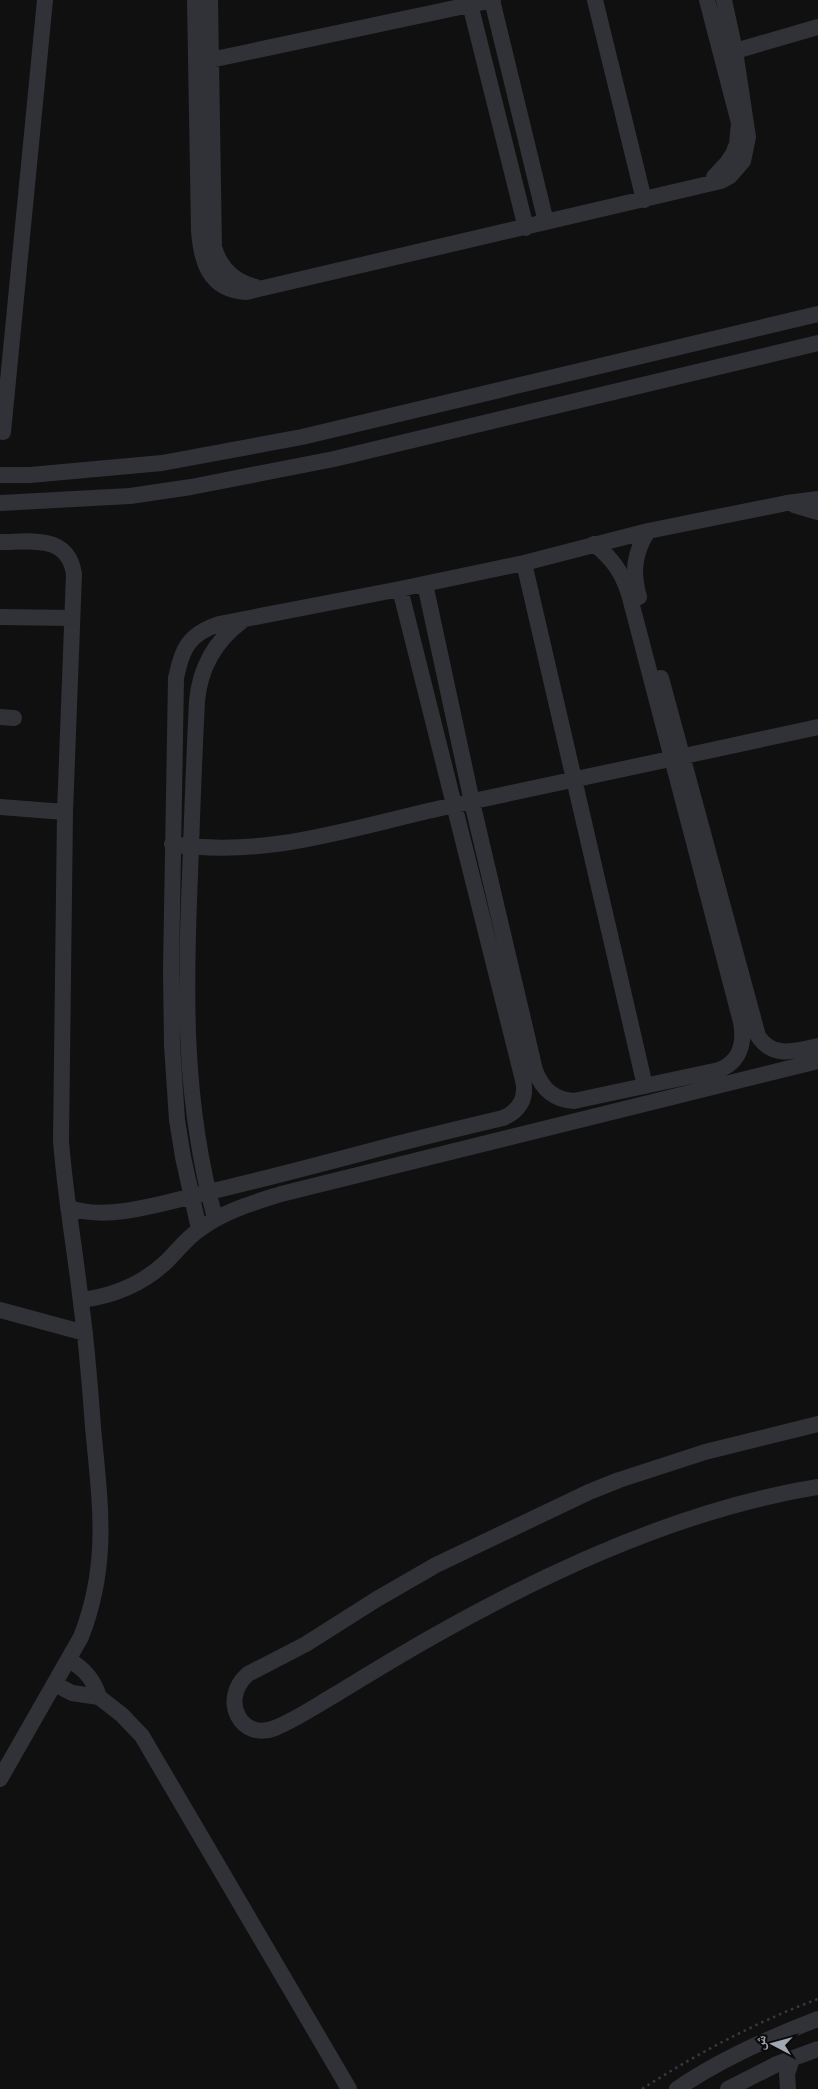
<svg xmlns="http://www.w3.org/2000/svg" width="818" height="2089" font-family="Manrope,'Noto Naskh Arabic',sans-serif">
<style>
.lines{fill:none;stroke-linecap:round;stroke-linejoin:round}
.path{stroke:#37393e;stroke-width:2.5;stroke-dasharray:2.5 4;stroke-linecap:butt}
.minor{stroke:#313237;stroke-width:16}
</style>
<rect width="100%" height="100%" fill="#101011"/>
<g class="lines">
<path class="path" d="M642,2089C698,2053 756,2022 818,1999"/>
<path class="minor" d="M195,0L199,230C201,261 209,290 246,292L721,181L730,176L743,161L748,137L735,51L724,0
M210,0L214,247C220,268 235,282 256,287
M469,0L526,228
M492,0L546,222
M595,0L644,200
M707,0L739,123L737,144L733,154L727,163L714,177
M725,54L818,27
M201,62L493,0
M3,432L45,0
M0,475H30L162,463L302,437L818,314
M0,503L130,496L191,487L334,459L818,343
M794,505L818,512
M0,542C31,542 68,534 74,574L65,812L61,1141C65,1195 75,1249 81,1303C87,1344 90,1386 93,1427C100,1503 110,1563 81,1637L0,1779
M524,563L645,1086
M425,584L472,802L535,1070C542,1089 554,1100 574,1101L719,1070C740,1062 745,1043 741,1022L629,594C622,572 612,558 594,544
M639,597C632,572 634,553 648,531
M0,617L72,618
M661,678L758,1036C773,1059 795,1051 818,1046
M0,717L14,718
M0,807L65,812
M172,844C272,859 359,825 455,805C576,780 697,753 818,727
M68,1207C106,1223 170,1201 209,1192C269,1178 329,1162 389,1146C427,1136 465,1127 503,1118C520,1111 527,1098 523,1080L400,589
M215,1218C183,1102 185,994 190,875C192,817 194,759 197,701C200,668 215,641 242,621
M199,1229L183,1157L177,1120L172,1045L171,970L176,678C182,648 189,634 219,624L400,589L524,563L648,531L787,503L818,499
M81,1300C114,1296 143,1284 167,1261C178,1250 187,1238 200,1229C224,1211 253,1203 281,1194L818,1061
M0,1310L85,1333
M818,1424L705,1452L619,1480L589,1492L436,1565L377,1599L306,1644L248,1674C219,1699 241,1742 275,1728C297,1719 317,1705 338,1693C369,1674 400,1655 432,1637C548,1571 685,1508 818,1487
M69,1660C85,1669 94,1680 99,1697
M55,1684L72,1693L99,1697L122,1715L142,1736L349,2089
M677,2089C721,2059 768,2038 818,2019
M728,2089L777,2064L818,2049
M788,2089L787,2074L792,2059"/>
</g>
<g transform="translate(773 2044) rotate(276)" stroke="#0b0b0c" stroke-width="4" paint-order="stroke">
<path d="M0-4L9 19L0 12L-9 19Z" fill="#a0a8b3"/>
<text y="-8" font-size="14" font-weight="bold" text-anchor="middle" fill="#a0a8b3">ش</text>
</g>
</svg>
